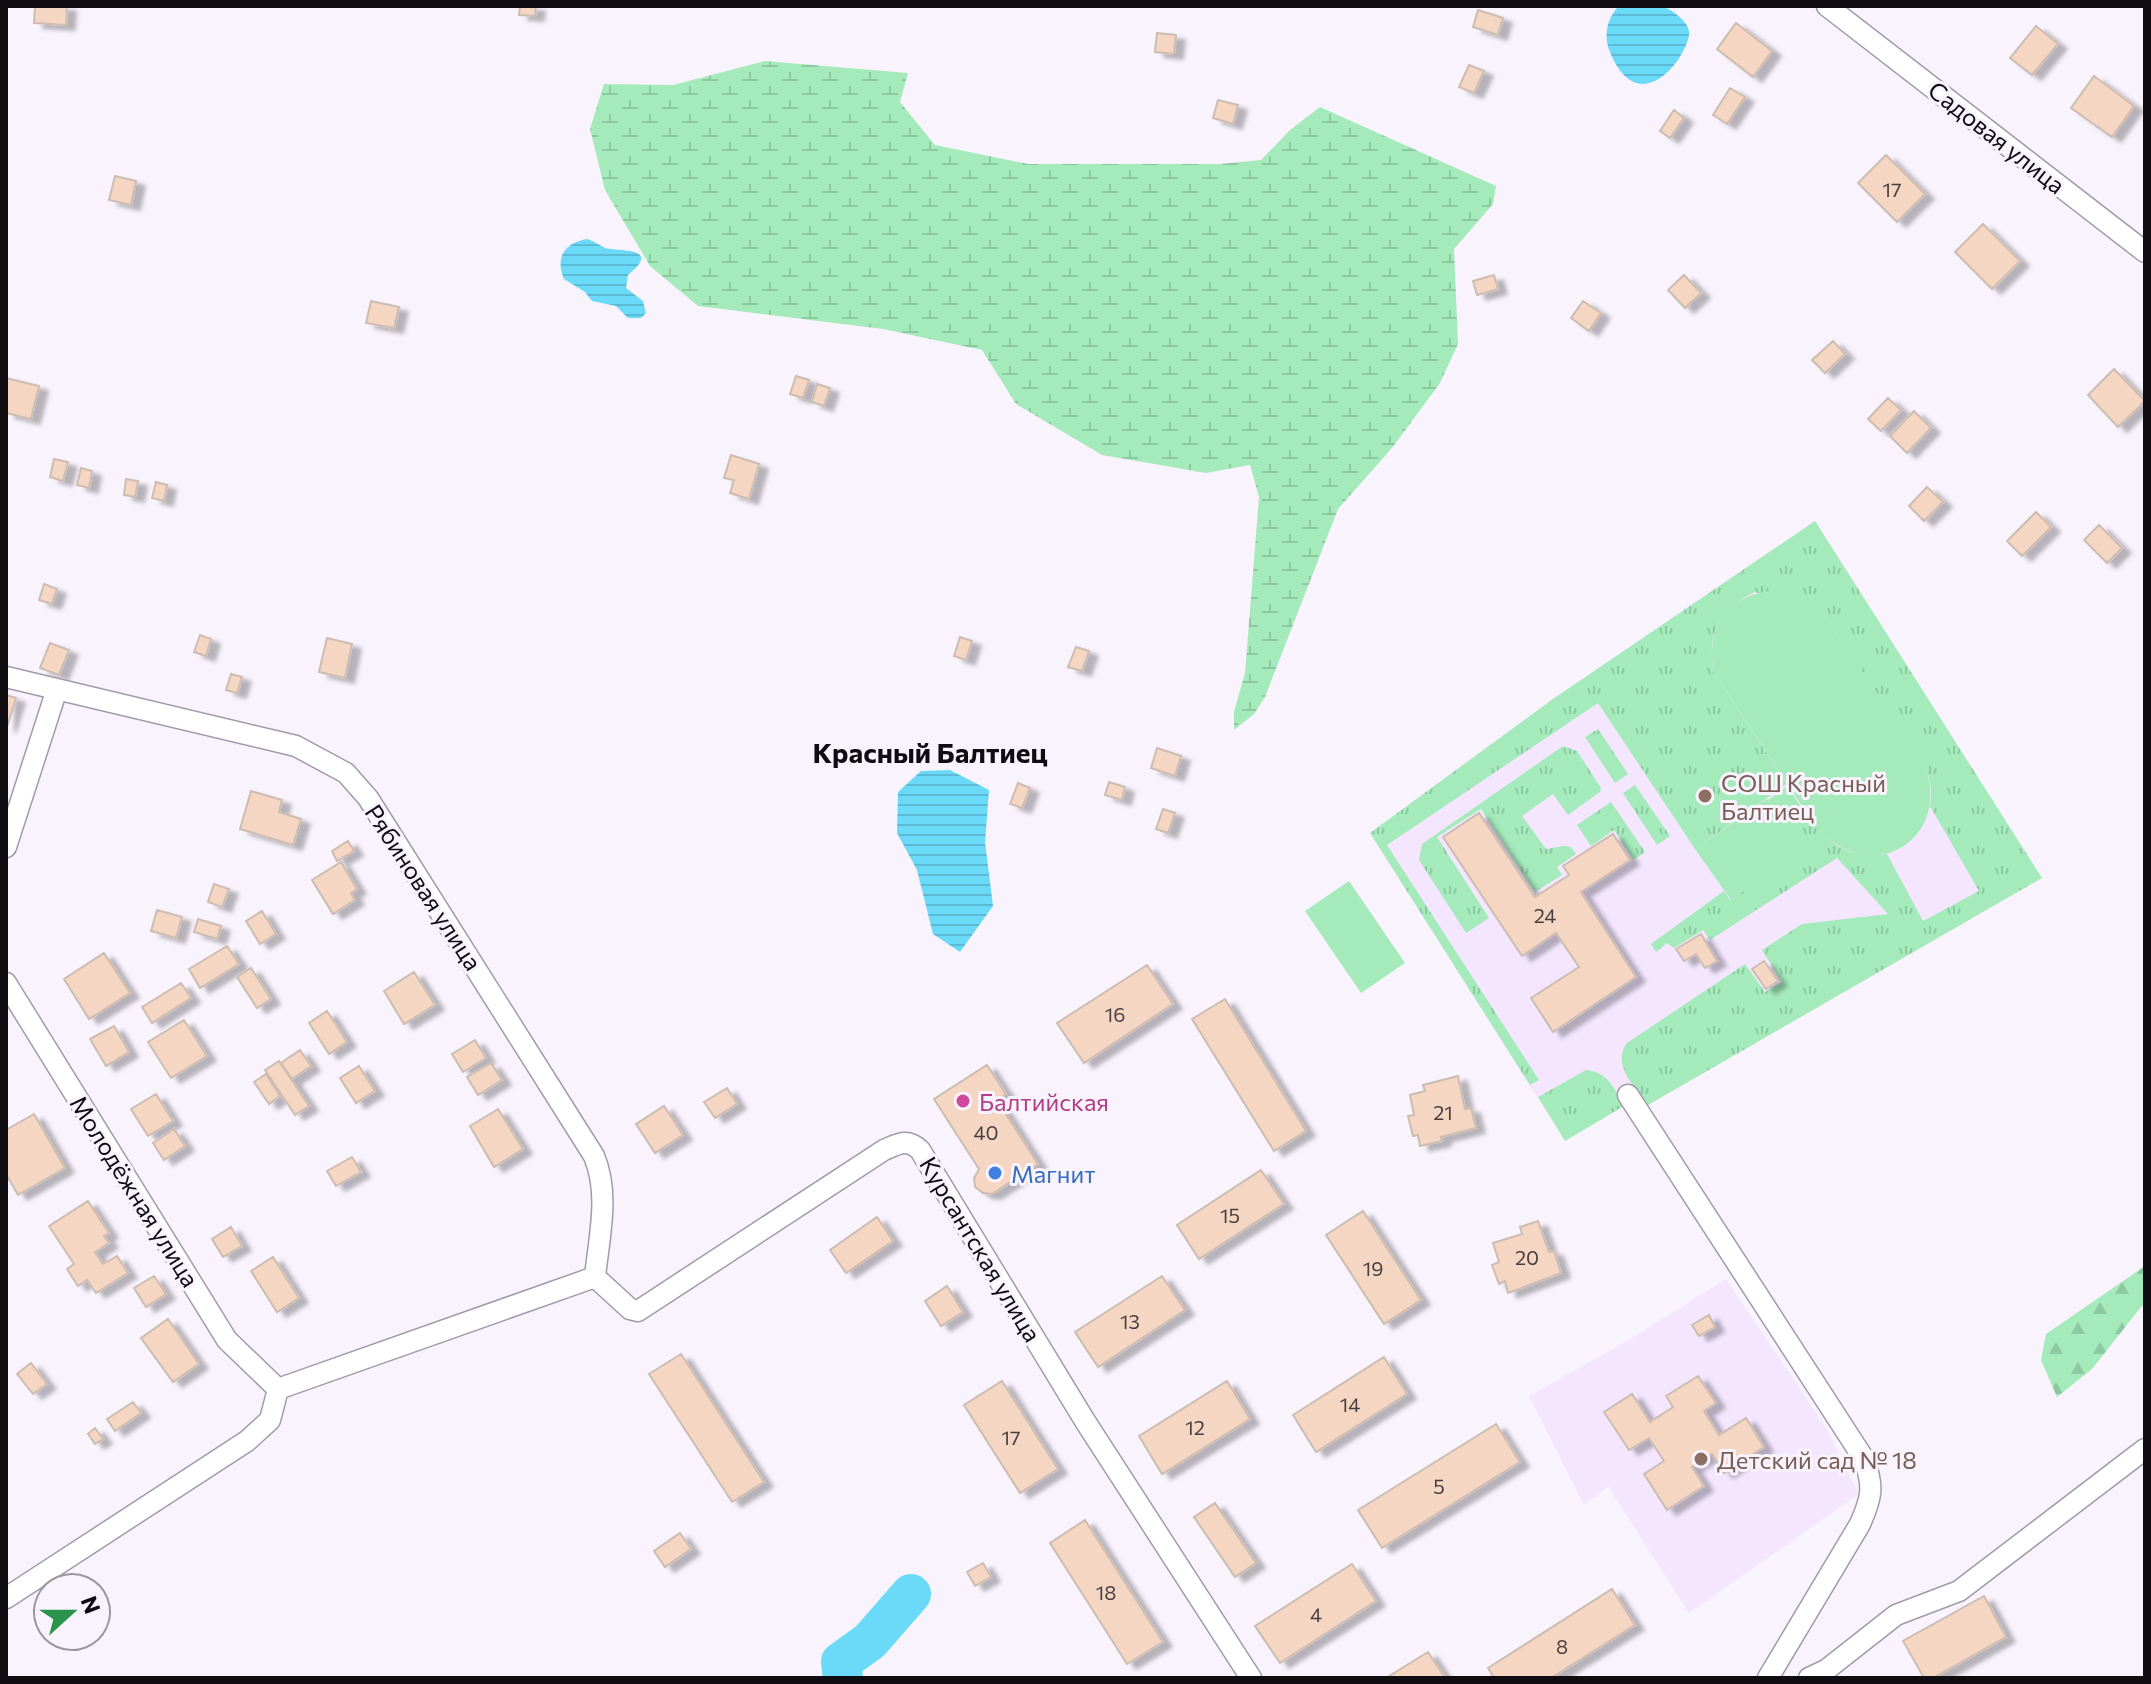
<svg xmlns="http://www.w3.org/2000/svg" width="2151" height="1684" font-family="Commissioner,sans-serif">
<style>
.built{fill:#f3e6fe}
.grass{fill:url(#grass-tufts)}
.forest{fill:url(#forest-firs)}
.wetland{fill:url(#wetland-marsh)}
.park{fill:#a4eabb}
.water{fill:url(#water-rules)}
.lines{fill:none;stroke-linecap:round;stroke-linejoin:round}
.river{stroke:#6bdaf8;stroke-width:40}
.building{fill:#f4d6c2;stroke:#cdbcb1;stroke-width:2;filter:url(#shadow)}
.minor-casing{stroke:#a29aaa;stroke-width:23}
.minor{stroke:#fff;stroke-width:20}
.education-dot{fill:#8d6e63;stroke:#f9f3fd;stroke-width:3}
.hotel-dot{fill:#d1479c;stroke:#f9f3fd;stroke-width:3}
.shop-dot{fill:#3f7fe0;stroke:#f9f3fd;stroke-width:3}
.labels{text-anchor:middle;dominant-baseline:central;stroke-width:6;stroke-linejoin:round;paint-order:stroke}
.number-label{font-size:20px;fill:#483e3e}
.street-label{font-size:24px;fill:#0f0c12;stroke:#f9f3fd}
.education-label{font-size:24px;fill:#785e54;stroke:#f9f3fd;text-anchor:start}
.hotel-label{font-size:24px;fill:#b23c85;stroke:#f9f3fd;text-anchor:start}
.shop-label{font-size:24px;fill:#366cbe;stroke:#f9f3fd;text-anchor:start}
.quarter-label{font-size:28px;font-weight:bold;fill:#0f0c12;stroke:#f9f3fd}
</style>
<defs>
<pattern id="grass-tufts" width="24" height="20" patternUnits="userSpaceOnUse" patternTransform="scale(2)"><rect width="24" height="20" fill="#a4eabb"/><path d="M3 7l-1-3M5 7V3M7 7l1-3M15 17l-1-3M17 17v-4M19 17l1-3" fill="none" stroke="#8cc8a0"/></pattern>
<pattern id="forest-firs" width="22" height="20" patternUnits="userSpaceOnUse" patternTransform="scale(2)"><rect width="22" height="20" fill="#a4eabb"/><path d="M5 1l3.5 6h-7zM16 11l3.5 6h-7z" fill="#8cc8a0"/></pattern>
<pattern id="wetland-marsh" width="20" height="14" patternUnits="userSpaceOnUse" patternTransform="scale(2)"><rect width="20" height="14" fill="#a4eabb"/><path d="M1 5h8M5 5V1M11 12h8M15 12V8" fill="none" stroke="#8cc8a0"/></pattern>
<pattern id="water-rules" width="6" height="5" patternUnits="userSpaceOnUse" patternTransform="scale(2)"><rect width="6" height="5" fill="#6bdaf8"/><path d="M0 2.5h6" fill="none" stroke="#5cbad4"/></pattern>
<filter id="shadow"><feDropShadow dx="9" dy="5" stdDeviation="2" flood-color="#0004"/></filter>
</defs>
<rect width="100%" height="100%" fill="#f9f3fd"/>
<path class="built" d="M1815,521L2042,878L1648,1105L1624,1106L1565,1141L1370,833L1553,699Z
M1726,1279L1828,1431L1859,1494L1689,1613L1608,1486L1584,1505L1529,1396L1631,1339Z"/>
<path class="grass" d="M1815,521L2042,878L1648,1105C1635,1087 1611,1065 1627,1043L1745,964L1765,992L1782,982L1762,950L1802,924L1888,914L1837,858L1710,940L1703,930L1674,948L1667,943L1656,952L1651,944L1724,891L1730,900L1802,850L1768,800L1787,786C1816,827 1831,861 1887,854L1923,921L1979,891L1930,806C1933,788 1929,774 1921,758L1825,617L1755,592C1719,610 1708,631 1713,671L1787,784L1695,849L1598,703L1387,845L1539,1080L1530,1085L1370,833L1553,699Z
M1598,729L1628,774L1615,783L1585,737Z
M1563,746L1577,751L1601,788L1600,792L1568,815L1553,794L1522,816L1546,849L1563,846L1571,847L1576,854L1557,867L1562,875L1535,892L1481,809L1437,837L1489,918L1466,933L1419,860L1422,844Z
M1635,785L1670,836L1657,845L1623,793Z
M1611,802L1645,852L1634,860L1614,830L1591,846L1577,825Z
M1586,1070C1608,1072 1614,1088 1624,1106L1565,1141L1538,1097Z"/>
<path class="forest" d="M2145,1266V1302L2092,1369L2057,1397L2041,1360L2046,1334Z"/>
<path class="wetland" d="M765,61L908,73L900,102L935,145L1028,164H1220L1261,160L1290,130L1320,107L1496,186L1493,204L1454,249L1458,344L1440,383L1392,448L1338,509L1265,697L1254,714L1234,730V712L1245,673L1259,497L1250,465L1206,473L1102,455L1016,404L982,350L883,329L698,306L650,266L605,190L590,129L604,84L673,85Z"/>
<path class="park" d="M1775,590C1797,594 1809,601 1825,617L1921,757C1958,833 1877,891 1817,829L1713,671C1707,624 1727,596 1775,590Z
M1767,799L1803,850L1731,900L1695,849Z
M1349,881L1405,963L1361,993L1305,911Z"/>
<path class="water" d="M1619,6C1632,6 1650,3 1663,7C1672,9 1688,22 1689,31C1690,40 1683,52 1678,60C1653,94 1626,92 1610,52C1603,36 1607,18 1619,6Z
M587,239C594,241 599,245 605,248C617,252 664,246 628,275L626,288L643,301L646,313L641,318H628L616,306L592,301L585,292L564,279C555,258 564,243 587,239Z
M950,770L989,790L985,842L993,906L960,952L933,934L917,870L897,833L898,792L921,771Z"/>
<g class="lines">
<path class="river" d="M843,1678L841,1662L870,1641L911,1594"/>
</g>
<path class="building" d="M35,6H67L66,25L34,23Z
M520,6H536L535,16L519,15Z
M1478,10L1503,18L1498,35L1473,27Z
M1736,23L1772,51L1753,77L1717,49Z
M2036,26L2058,44L2032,75L2010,58Z
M1157,33L1176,35L1174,54L1155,52Z
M1469,65L1484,71L1474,93L1459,87Z
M2094,76L2134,106L2112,137L2071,108Z
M1730,88L1745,97L1727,124L1713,115Z
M1218,100L1238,105L1233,124L1213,118Z
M1674,110L1684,118L1670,138L1660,131Z
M1886,155L1925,194L1897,222L1858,183Z
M115,176L136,181L131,205L109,200Z
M1983,224L2020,261L1992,289L1955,252Z
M1494,275L1498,289L1477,295L1473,281Z
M1684,275L1701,293L1685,308L1668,290Z
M371,301L399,307L394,328L366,323Z
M1583,301L1601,313L1589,331L1571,318Z
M1833,341L1845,354L1825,373L1812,360Z
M2114,369L2145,401L2118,427L2088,395Z
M796,376L809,380L803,398L790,394Z
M6,378L39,386L31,419L6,413Z
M817,384L830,388L824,406L812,402Z
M1888,398L1901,410L1881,431L1868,419Z
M1914,411L1931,428L1907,453L1890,436Z
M731,455L759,464L749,499L730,493L734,480L724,478Z
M54,459L68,462L63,481L50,477Z
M81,468L92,471L89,488L77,485Z
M126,479L138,481L135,497L124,495Z
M156,482L167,485L164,501L152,498Z
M1927,487L1943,502L1924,521L1909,506Z
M2036,512L2051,527L2022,556L2007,541Z
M2099,525L2122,548L2107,563L2084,540Z
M44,584L57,589L52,604L39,600Z
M200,635L211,639L206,656L194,652Z
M960,637L972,641L966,660L954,656Z
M327,638L352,644L345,678L319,672Z
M50,643L69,650L59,675L40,668Z
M1076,647L1089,651L1082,671L1068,667Z
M231,674L242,677L237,693L226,690Z
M6,695L16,698L7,727H6Z
M1157,748L1181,756L1175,776L1151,768Z
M1109,782L1125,787L1122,800L1105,795Z
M1018,783L1030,788L1022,808L1010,804Z
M251,791L282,800L279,812L301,819L293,845L240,829Z
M1163,809L1175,813L1168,833L1156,829Z
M1479,813L1535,897L1569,875L1563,866L1613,834L1630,860L1581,892L1636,977L1553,1032L1531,998L1579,967L1556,933L1522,956L1443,837Z
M348,841L354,851L337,861L332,851Z
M341,862L357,889L351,893L355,900L333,914L312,880Z
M214,884L229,889L222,907L208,902Z
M157,910L182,917L176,938L151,931Z
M262,911L276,934L260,944L246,921Z
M198,919L221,926L217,939L194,932Z
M1701,934L1717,961L1705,968L1696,954L1684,961L1676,949Z
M227,946L239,964L200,988L189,969Z
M104,953L130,993L89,1019L64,979Z
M1764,961L1778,981L1766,989L1752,969Z
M1147,965L1173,1004L1084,1063L1057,1023Z
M251,968L271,999L257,1008L237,977Z
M414,972L435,1005L404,1024L384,991Z
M181,983L191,998L152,1023L142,1007Z
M1225,999L1306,1131L1274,1151L1192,1019Z
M327,1011L347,1042L329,1054L309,1023Z
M184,1020L207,1056L171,1078L148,1042Z
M114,1026L129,1052L106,1066L90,1039Z
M475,1040L486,1058L463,1072L452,1054Z
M300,1050L311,1066L292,1079L281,1063Z
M279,1061L309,1106L295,1115L265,1070Z
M491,1063L502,1080L478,1095L467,1077Z
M987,1065L1006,1094L997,1100L1038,1164L992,1194L983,1193L975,1187L974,1178L979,1169L934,1099Z
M359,1066L375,1091L356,1103L340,1078Z
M266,1074L280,1096L269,1104L254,1082Z
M1458,1076L1465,1109L1471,1108L1476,1128L1441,1137L1442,1141L1420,1146L1418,1135L1413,1136L1408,1116L1414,1115L1410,1095L1425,1091L1423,1085Z
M727,1088L737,1104L715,1118L704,1102Z
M156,1094L173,1121L148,1136L131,1109Z
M664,1106L683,1135L655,1153L636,1124Z
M498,1109L523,1149L494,1167L470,1126Z
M34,1114L65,1168L18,1195L6,1174V1130Z
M174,1129L185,1146L164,1160L153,1143Z
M352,1157L361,1172L336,1186L327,1171Z
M1261,1170L1284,1204L1199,1259L1177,1225Z
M88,1201L109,1233L104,1236L109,1243L95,1252L103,1264L117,1256L128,1273L96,1293L87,1280L78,1286L67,1269L74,1264L49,1226Z
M1363,1211L1421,1300L1384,1324L1326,1235Z
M877,1217L893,1241L846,1273L830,1250Z
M1538,1221L1549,1252L1554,1251L1561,1273L1508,1293L1505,1281L1499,1284L1492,1265L1499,1262L1493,1243L1522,1234L1520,1227Z
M231,1227L242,1246L223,1257L212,1239Z
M273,1257L299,1298L277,1312L251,1271Z
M154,1276L166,1294L146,1307L134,1288Z
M1162,1276L1185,1310L1098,1367L1075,1332Z
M947,1286L963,1312L941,1326L925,1301Z
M1709,1315L1715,1327L1699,1336L1692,1325Z
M168,1319L199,1364L173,1382L141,1338Z
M681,1354L764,1482L732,1502L649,1374Z
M1384,1357L1407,1394L1316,1452L1293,1415Z
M31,1363L47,1384L33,1394L17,1374Z
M1698,1376L1716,1403L1704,1411L1719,1435L1746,1418L1764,1447L1724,1473L1712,1454L1692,1467L1704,1486L1667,1510L1644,1474L1664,1461L1649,1438L1629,1450L1604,1412L1632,1394L1650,1422L1673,1407L1666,1396Z
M1002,1381L1058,1469L1020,1493L964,1405Z
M1227,1381L1250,1419L1162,1474L1139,1436Z
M133,1402L141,1413L115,1431L107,1419Z
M1496,1424L1520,1462L1382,1548L1358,1510Z
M95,1428L103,1439L95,1444L88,1434Z
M1215,1503L1256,1563L1235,1577L1194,1517Z
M1085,1520L1163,1642L1127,1664L1050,1543Z
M680,1533L691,1549L665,1567L654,1551Z
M983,1563L991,1577L975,1586L967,1572Z
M1352,1564L1376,1601L1280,1663L1255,1626Z
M1612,1589L1635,1625L1551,1678H1494L1488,1668Z
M1984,1596L2006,1637L1933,1678H1924L1903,1641Z
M1428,1652L1445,1678H1386Z"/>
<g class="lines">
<defs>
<path id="minor" d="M1827,6L2145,252
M6,677L296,746L346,773L368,798L594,1156C610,1194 599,1237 595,1277
M6,847L57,689
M6,983L227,1340L278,1389
M1628,1095L1864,1459C1874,1487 1872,1497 1860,1524L1768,1678
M595,1277L630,1309L638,1311L884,1150C898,1144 907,1138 920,1150L1085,1421L1251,1678
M6,1598L247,1441L270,1420L278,1389L595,1277
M1809,1678L1826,1670L1896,1615L1959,1591L2145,1449"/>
</defs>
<use href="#minor" class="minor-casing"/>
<use href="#minor" class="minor"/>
</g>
<g class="education-dot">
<circle cx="1705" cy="796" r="8"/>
<circle cx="1701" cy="1459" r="8"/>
</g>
<circle class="hotel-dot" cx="963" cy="1101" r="8"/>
<circle class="shop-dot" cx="995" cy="1173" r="8"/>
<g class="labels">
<g class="number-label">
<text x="1892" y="189">17</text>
<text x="1545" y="915">24</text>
<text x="1115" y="1014">16</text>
<text x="1443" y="1112">21</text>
<text x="986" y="1132">40</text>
<text x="1230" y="1215">15</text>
<text x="1527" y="1257">20</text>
<text x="1373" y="1268">19</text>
<text x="1130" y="1321">13</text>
<text x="1350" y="1404">14</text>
<text x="1195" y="1427">12</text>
<text x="1011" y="1437">17</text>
<text x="1439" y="1486">5</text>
<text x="1106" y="1592">18</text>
<text x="1316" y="1614">4</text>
<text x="1562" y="1646">8</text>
</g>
<g class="street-label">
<text transform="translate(1997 137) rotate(38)">Садовая улица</text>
<text transform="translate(424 887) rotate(57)">Рябиновая улица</text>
<text transform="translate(135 1191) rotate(58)">Молодёжная улица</text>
<text transform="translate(981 1249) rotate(59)">Курсантская улица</text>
</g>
<g class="education-label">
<text x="1721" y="782">СОШ Красный<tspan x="1721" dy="28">Балтиец</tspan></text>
<text x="1717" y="1459">Детский сад № 18</text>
</g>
<g class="hotel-label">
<text x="979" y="1101">Балтийская</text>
</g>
<g class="shop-label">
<text x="1011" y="1173">Магнит</text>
</g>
<g class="quarter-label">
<text x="930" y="752">Красный Балтиец</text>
</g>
</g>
<rect width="2151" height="1684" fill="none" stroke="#0f0c12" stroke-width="16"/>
<g transform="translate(72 1612) rotate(69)"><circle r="38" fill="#f9f3fd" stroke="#9b979f" stroke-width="2"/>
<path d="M0-6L14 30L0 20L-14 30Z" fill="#2c934a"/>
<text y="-12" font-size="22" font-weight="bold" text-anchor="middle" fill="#0f0c12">N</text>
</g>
</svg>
